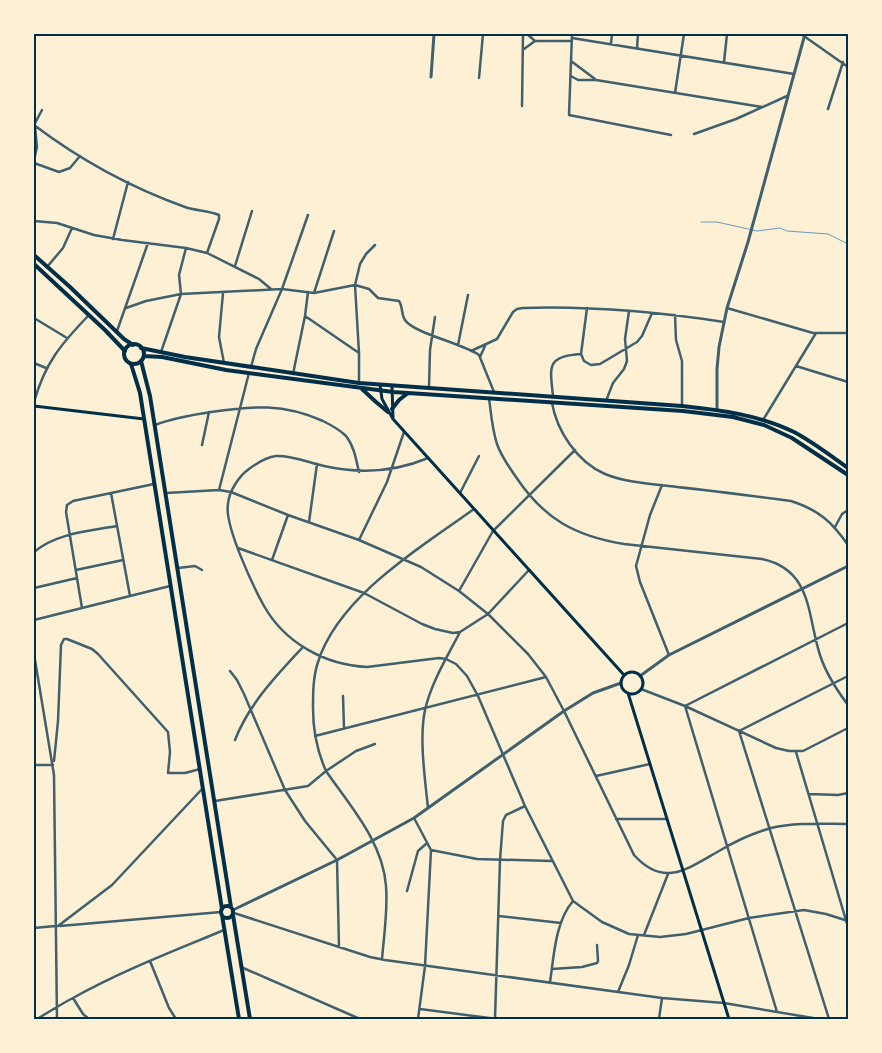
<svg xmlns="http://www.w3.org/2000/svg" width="882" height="1053" font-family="Helvetica,sans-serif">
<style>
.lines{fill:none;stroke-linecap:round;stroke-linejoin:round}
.stream{stroke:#669bbc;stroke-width:1}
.minor{stroke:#3f606c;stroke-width:2.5}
.tertiary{stroke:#3f606c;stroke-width:3}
.secondary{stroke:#003049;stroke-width:3}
.primary{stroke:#003049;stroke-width:4}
.trunk{stroke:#003049;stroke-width:4}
.neatline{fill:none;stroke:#003049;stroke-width:2}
</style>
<rect width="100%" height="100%" fill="#fdf0d5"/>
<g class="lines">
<path class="stream" d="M701,222H717L757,231L780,228L787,231L828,234L848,244"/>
<path class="minor" d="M527,34L535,41
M572,34L569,115L671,135
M801,34L848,67
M572,38L794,74
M611,44L612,34
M637,48L638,34
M524,49L535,41H572
M571,61L595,79
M724,62L727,34
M571,76L578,80H596L762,107
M479,78L483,34
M675,93L684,34
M522,106L523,34
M828,109L843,62
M34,125C79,159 132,188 185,207C196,211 208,210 219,215V219L207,253
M34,125L42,110
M694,134L736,119L787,96
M34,160L37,147L35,127
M34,163L59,172L70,168L80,156
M34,221L57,223L94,235L122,240L186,248L207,253L259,279L271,289
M113,239L128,182
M235,266L252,211
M47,267L63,248L72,228
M223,293L219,337L224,363
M314,293L334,231
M126,308L146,301L181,294L282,289L314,293L355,285L369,289L378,298L399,301C403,307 401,314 405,320C413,333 464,344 479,355L494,392
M587,308L581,354L584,361L591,365L600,364L637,342L642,336L652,313
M727,308L813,333H848
M675,315L676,340L682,361V406
M305,316L359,353
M34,318L67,338
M117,331L148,243
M458,345L468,295
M471,351L497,339L513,312L517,309L523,308C590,306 658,312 724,322
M161,352L181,294L179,275L186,248
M480,357L485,346
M34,363L46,368
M796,366L848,382
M251,367L256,349L282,289L308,215
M293,374L305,316L308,292
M359,382V353L355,285L360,264L366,254L375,245
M429,387L430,350L435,317
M553,396C550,367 546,356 581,354
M489,398C491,413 492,429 497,444C501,456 509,467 516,477C544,519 575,536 624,544L762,559C813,570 807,616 820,655C826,674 836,689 848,705
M606,401L613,383L624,369L627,361L625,339L629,311
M34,402C45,363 61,344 89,315
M552,403C557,431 577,462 605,474C627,483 653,484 677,487C715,491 753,496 791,501C819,510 832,522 848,545
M763,420L816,333
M155,425C173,418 191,415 211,412C253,406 283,403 323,421C331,425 340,430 346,436C354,446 356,459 359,472
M202,445L209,412
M428,458C395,472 360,474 324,466C309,463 292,455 276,456C266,457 257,463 249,469C239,476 229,491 228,504C224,525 253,586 264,606C285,643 325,665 367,667L439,658L446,659L456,664L467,676L478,696L525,806L573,901L602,922L629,934L660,937L686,934L749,918L804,910L826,914L848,921
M662,485L650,515L636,566L640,582L669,655
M219,490L249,373
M111,493L130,596
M166,493L219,490L231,492L288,515L359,540L421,567L459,591L488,614L528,654L546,677L564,711L634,855C664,888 687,869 719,851C734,842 754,833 771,828C796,822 823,824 848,824
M460,493L479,456
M309,522L317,464
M835,527L842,514L848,510
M359,540L387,482L404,432
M238,548L364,593L422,624L435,629L453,633L460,632L488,614L529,570
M34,552C57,533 89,531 117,526
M272,560L288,515
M178,568L195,566L202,570
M76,570L123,560
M34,588L77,578
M459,591L493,531L575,450
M82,608L66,512L67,505L73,501L154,484
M34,620L170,586
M34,654L54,775L57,1019
M230,671L237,680L244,694L285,790L305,821L337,860L339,947
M641,689L685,706L776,748L789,751H803L848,728
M343,696L344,728
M315,736L546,677
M235,740C249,704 276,676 302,648
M796,752L848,927
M54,761L58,721L61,645L64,639H67L92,649L98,654L168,732L170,752L168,773H185L200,769
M34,765H53
M596,776L650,764
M809,794L838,795L848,793
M215,801L308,786L326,771L356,751L375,744
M428,808C425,779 419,738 425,710C431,683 447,657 460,632
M414,818L431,850L425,966L418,1019
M616,819H667
M431,850L477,859L552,861
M407,891L418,851L427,843
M234,913L370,957L385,960L662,998L724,1003L819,1019
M499,916L561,923
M58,926L112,885L203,788
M60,926L221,912
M34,928L55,926
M644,935L668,874
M382,959C384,935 388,910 386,886C383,842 350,806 326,771C317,751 313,730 313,708C313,693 313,677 318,662C339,596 420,548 474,509
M150,961L169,1008L176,1019
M241,967L360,1019
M552,969L582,967L597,963L598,961L597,945
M550,982C554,956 555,922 573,901
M618,992L629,965L638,935
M73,998L83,1014L89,1019
M420,1009L497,1019
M777,1012L685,706L848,623
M37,1019C49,1012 61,1004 73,998C121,971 174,951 224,930
M495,1019L500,860L503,821L506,815L525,806
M659,1019L662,998
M829,1019L739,731L848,676"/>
<path class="tertiary" d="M431,77L434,34
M717,409V369L719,347L727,308L748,242L805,34
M640,676L669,655L848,566
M233,910L337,860L414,818L564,711L593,693L621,683"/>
<path class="secondary" d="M380,385L382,399L393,419L624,675
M392,386L393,418
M34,406L144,419
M621 683a11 11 0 1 1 22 0a11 11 0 1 1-22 0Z
M628,693L729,1019"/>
<path class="primary" d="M141,361L150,396L231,907
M131,364L140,393L222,909
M221 912a6 6 0 1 1 12 0a6 6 0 1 1-12 0Z
M222,915L239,1019
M233,915L250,1019"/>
<path class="trunk" d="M34,255L70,287L124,339L133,345
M34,264L105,330L125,351
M124 354a10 10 0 1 1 20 0a10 10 0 1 1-20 0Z
M141,348L185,357L359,383L682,406C721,410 759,415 794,432C813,442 831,456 848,468
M144,356L162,357L226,370L393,392L683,411L733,417L764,425L792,438L848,475
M362,389L376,402L388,412
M392,409L399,400L408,393"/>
</g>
<rect width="882" height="1053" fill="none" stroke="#fdf0d5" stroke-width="70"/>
<rect x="35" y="35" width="812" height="983" class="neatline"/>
</svg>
